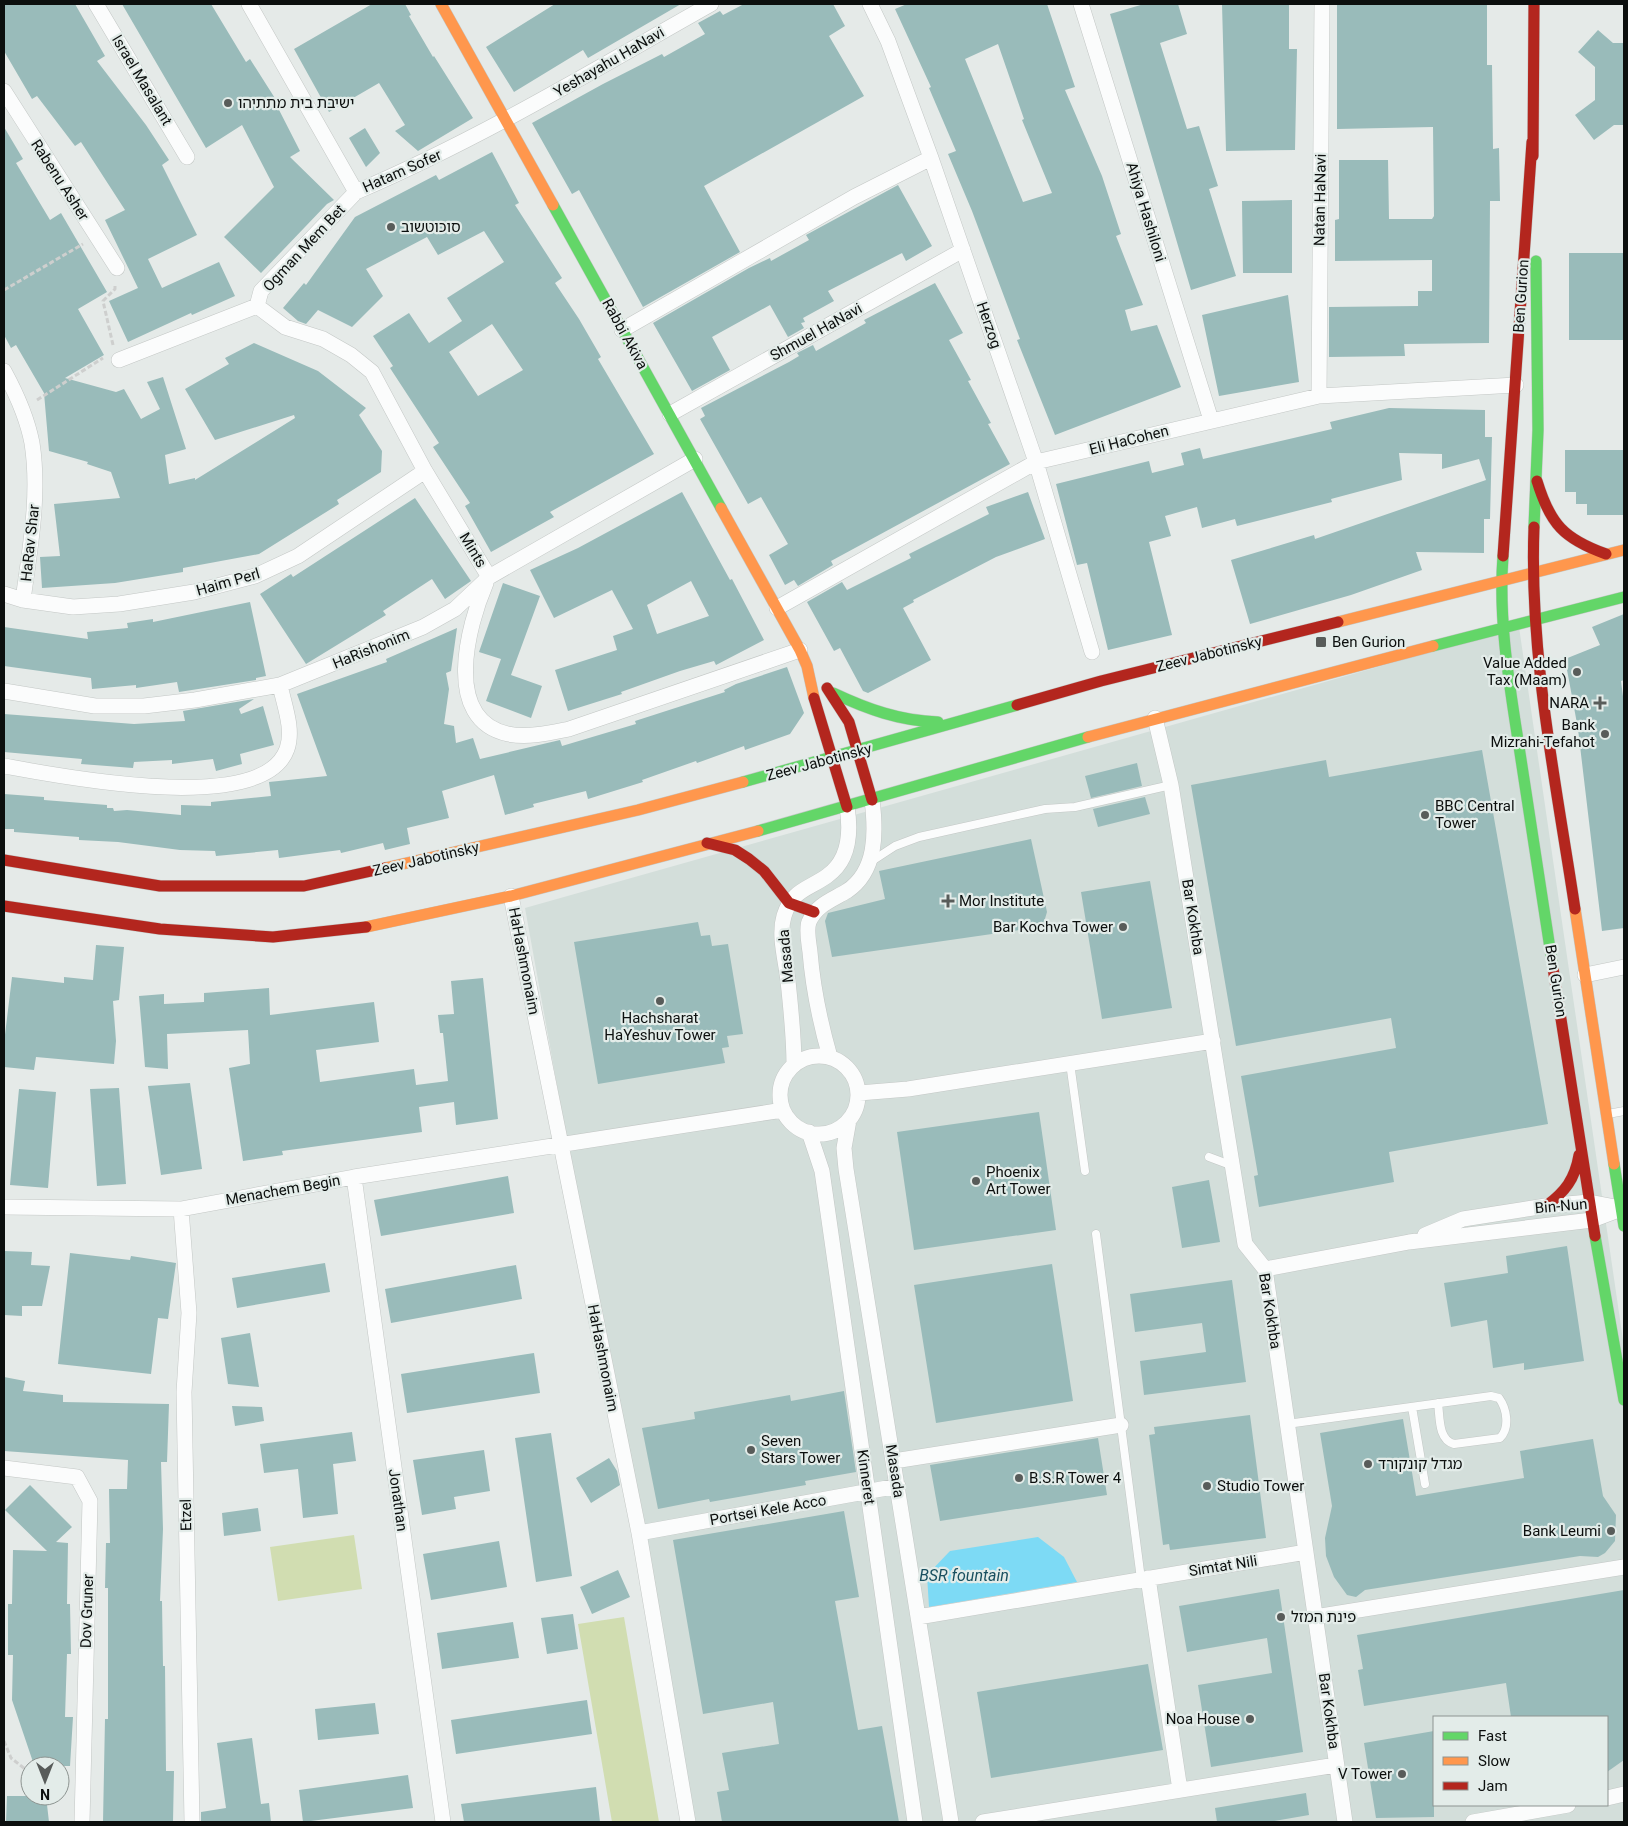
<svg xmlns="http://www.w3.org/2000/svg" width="1628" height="1826" font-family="Roboto,'Noto Sans Hebrew',sans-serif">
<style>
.built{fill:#d3deda;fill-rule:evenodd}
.green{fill:#d1ddb1}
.water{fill:#7ddaf5}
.building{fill:#99bbba;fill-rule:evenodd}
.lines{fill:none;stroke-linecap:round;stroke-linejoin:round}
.lane-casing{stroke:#c3c7c5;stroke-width:9}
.street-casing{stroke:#c3c7c5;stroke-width:16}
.fast-casing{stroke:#c3c7c5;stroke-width:12}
.slow-casing{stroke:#c3c7c5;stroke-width:12}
.jam-casing{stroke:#c3c7c5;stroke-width:12}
.path{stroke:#cecfce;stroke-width:3;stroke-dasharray:5 2.5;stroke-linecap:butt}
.lane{stroke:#fbfcfc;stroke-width:8}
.street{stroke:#fbfcfc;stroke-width:15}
.fast{stroke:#63d668;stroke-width:11}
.slow{stroke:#ff974d;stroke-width:11}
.jam{stroke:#b3261e;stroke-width:11}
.poi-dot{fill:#585c5a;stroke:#e3ece9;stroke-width:2}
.labels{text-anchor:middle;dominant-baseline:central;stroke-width:4.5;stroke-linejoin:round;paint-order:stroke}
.street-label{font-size:15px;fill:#0c0f0e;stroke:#e3ece9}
.poi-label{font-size:15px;fill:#0c0f0e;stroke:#e3ece9;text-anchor:start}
.water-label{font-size:16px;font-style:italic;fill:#184f5f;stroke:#e3ece9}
</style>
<rect width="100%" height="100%" fill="#e5eae8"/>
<path class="built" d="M1519,627L1624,1347V1822H690L525,908ZM1434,1717H1607V1805H1434Z"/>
<path class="green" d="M354,1535L362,1589L278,1601L270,1547Z
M624,1617L659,1822H612L578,1624Z"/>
<path class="water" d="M1038,1537L1064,1557L1077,1582L929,1607L927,1575L950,1551Z"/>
<path class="building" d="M4,4H75L105,56L97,61L146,125L169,160L162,165L197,235L148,259L162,288L219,262L235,296L192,315L191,313L128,342L109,301L138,288L105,220L125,210L81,142L75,146L37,96L32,99L4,51Z
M122,4H211L246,62L250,59L278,103L276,104L300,151L290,157L334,200L327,204L261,273L224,237L274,187L242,125L206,148Z
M372,4H405L411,15L409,16L433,57L434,56L473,118L418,151L395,131L405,125L379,83L329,112L294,49Z
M555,4H681L588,58L583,50L514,92L486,47Z
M744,4H833L845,26L829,36L864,96L704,186L740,252L643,307L579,190L572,194L532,123L603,84L662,54L664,57L705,34L698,23L720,11L723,15Z
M907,4H1047L1075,87L1065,90L1102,176L1121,234L1116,236L1143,305L1125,310L1131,331L1157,325L1181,387L1055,435L1017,340L1020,339L972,211L948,154L956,151L929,88L931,87L895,9ZM998,44L1024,119L1022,120L1052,193L1023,202L965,59Z
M1144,4H1178L1187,34L1160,43L1187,129L1199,126L1218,186L1209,189L1236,276L1191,290L1110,14Z
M1222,4H1289V49H1297L1295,150L1226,151Z
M1487,4V65H1492L1493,149L1499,148L1500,201H1490L1489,343L1404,344L1405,356L1329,357V307L1418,306V291H1432V260L1335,261V220L1339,219V160H1388L1389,219H1432L1434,216L1433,127L1337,129V5Z
M1598,30L1613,43H1624V125H1614L1594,140L1575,115L1595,100V67L1578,52Z
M4,127L23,159L16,163L50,220L61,213L107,292L78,309L104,355L65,378L116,392L124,389L141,419L160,409L147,382L163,377L186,449L165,455L169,484L195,478V480L295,418L294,415L215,440L185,389L229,364L225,358L254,343L318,371L366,408L359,415L382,451L381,472L337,500L339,504L259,554L183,568V572L115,583L42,588L40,557L60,556L54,504L120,498L111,472L87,464L88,462L49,451L44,393L16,345L11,348L4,335Z
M365,128L380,153L366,167L349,138Z
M492,152L519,203L515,205L562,278L555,283L579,319L601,357L598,359L654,454L550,512L554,517L491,552L465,506L470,503L433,447L439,443L390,368L393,366L373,336L409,313L429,343L462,321L447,298L504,262L484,231L438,255L427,237L366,269L383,296L352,327L318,310L306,324L298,321L283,308L304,283L306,285L355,217L436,175L439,180ZM492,324L523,370L478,396L449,352Z
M898,185L932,246L906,261L902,253L828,291L834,301L803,318L805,322L801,323L804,328L788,337L770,305L712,337L730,370L692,391L653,323L749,268L770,258L771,261L809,240L806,235Z
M1292,200V273H1243L1242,201Z
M1569,253H1624V340H1569Z
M935,283L963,333L949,340L971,380L968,381L991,423L988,424L1010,464L831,561L833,565L798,586L794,580L785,585L769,555L788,544L761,497L748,504L700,419L705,416L701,408L789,362L799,356L797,353L813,345L816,351L866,323L864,320Z
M1288,295L1299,382L1219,396L1202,315Z
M1389,408L1485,410V437H1492L1490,519H1484V553L1416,552L1422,570L1351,595L1250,624L1231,560L1314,535L1315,539L1486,480L1479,459L1442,469V454L1399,453L1402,480L1331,499L1332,502L1237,526L1235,519L1202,528L1197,507L1165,516L1171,536L1149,542L1172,635L1108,650L1087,563L1077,565L1056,484L1149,461L1152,473L1184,465L1181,453L1200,448L1203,459L1332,429L1330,422Z
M1565,450H1624V515H1587V504H1576V492H1565Z
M682,492L730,580L732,579L764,640L716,665L714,661L680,671L621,692L622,694L568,711L555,670L617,650L613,636L633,629L612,590L554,618L530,570L578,548ZM691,581L709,616L657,634L647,605Z
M1028,492L1045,539L996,557L913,600L914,602L903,608L931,660L868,693L863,691L840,648L834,651L807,602L842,582L847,590L911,558L909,554L989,514L986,507Z
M415,498L471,581L445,599L432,579L383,611L386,615L306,664L260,594L291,574L293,577Z
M503,583L540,596L511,675L542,686L531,718L486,701L501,659L479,652Z
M250,602L266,676L256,678V680L179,692L177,682L136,688V685L92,689L91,678L4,666V627L88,639L87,632L128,628L127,623L153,619V622Z
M1624,614V680L1621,681L1624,704V928L1602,931L1578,729L1565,659L1600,645L1592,627Z
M457,628L451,671L446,673L449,689L444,724L454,726L456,743L473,738L480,759L560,740L562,746L636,724L635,721L725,692L724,690L736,684L787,667L804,713L790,734L745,750L744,746L697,763L696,761L642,780L643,782L588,799L586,791L533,804L534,807L505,815L494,775L442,791L449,818L407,828L410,844L385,850L383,843L341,853L340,850L279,858L278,850L216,856L215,851L180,850L118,842L79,840V837L14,832V829H4V794L44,797V800L107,805V808H113L114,811L127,810L181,815V805L211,806V802L271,796L269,782L327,776L297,694L387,662L386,659Z
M254,699L239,709L241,714L263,706L274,745L240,754L242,764L216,771L213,759L172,764V760L134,762L133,768L81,764L82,759L4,752V714L134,724L185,721L183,711Z
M1482,750L1548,1124L1389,1152L1394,1182L1259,1207L1254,1176L1258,1175L1241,1076L1396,1048L1391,1018L1236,1046L1191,785L1326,760L1329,777Z
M1137,763L1142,786L1091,798L1085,776Z
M1145,797L1150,814L1098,827L1093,809Z
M1031,839L1047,912L1044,922L1040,927L832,957L825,921L828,913L885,899L879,871Z
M1150,881L1172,1008L1102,1019L1081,892Z
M698,922L701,936L710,935L712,946L728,944L743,1034L727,1036L729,1047L722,1048L725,1063L598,1084L574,942Z
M96,945L124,947L119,1000L113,1001L116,1041L114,1064L36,1057L34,1070L4,1067V1043L12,977L64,983V977L93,980Z
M483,978L498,1119L456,1125L454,1102L419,1107L422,1132L282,1151L283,1155L243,1161L229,1068L250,1064L248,1030L167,1034L168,1069L145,1067L139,996L164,994V1004L204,1002V993L269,988L270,1015L374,1002L379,1042L316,1050L320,1082L414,1069L416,1085L448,1081L443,1033H440L438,1015L454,1014L451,981Z
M190,1083L202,1169L161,1175L148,1086Z
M119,1088L126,1184L97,1186L90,1089Z
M19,1089L56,1092L48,1188L10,1185Z
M1039,1112L1056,1230L914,1250L897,1132Z
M508,1176L514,1213L381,1236L374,1200Z
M1209,1180L1220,1242L1182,1248L1172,1187Z
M1567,1246L1584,1361L1524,1370V1363L1493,1368L1487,1320L1451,1327L1444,1283L1508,1273L1506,1256Z
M4,1251L32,1252L31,1265L50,1266L42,1306H22V1316L4,1315Z
M70,1253L130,1260L131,1256L176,1263L168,1319L158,1318L151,1374L58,1364Z
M325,1263L330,1292L237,1308L232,1278Z
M1052,1264L1073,1401L936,1423L914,1285Z
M516,1265L522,1299L391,1323L385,1289Z
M1232,1280L1246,1382L1144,1395L1140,1361L1206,1352L1202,1323L1135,1332L1130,1294Z
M250,1333L259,1387L228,1384L221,1338Z
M534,1353L540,1393L407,1413L401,1374Z
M4,1377L25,1381L23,1391L63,1395V1402L169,1404L167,1462H161L163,1529L160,1601H162L163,1666H165L166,1771H174L173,1822H103L105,1719H108V1588H105L106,1543H110L109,1489H127L128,1460L4,1451Z
M844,1391L856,1472L805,1481L806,1485L710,1502L709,1499L658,1509L642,1428L695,1419L694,1412L790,1395L791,1401Z
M232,1406L262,1407L264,1421L235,1426Z
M1250,1415L1266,1538L1170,1550L1169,1544L1163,1545L1149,1435L1155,1434L1154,1427Z
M1403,1419L1416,1496L1524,1478L1520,1451L1593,1439L1603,1496L1616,1515L1615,1541L1605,1553L1598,1557L1580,1556L1365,1590L1356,1597L1347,1595L1334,1577L1326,1556L1325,1538L1332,1506L1320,1433Z
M352,1432L356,1461L333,1464L338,1514L303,1518L298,1469L264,1473L260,1444Z
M551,1433L572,1576L536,1582L515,1438Z
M1098,1438L1107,1495L940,1521L930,1465Z
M484,1450L490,1491L454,1497L456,1509L422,1515L413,1460Z
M609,1458L617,1471L620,1485L591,1503L576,1478Z
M30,1485L72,1527L56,1542L68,1543L67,1604H70L71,1654H67L65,1717H73L70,1766H39L33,1762L12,1700L13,1655H8V1604H12L13,1550L47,1551L5,1510Z
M258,1508L261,1531L224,1536L222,1513Z
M844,1511L859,1597L835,1601L858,1730L882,1726L899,1822H722L717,1792L729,1790L722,1753L779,1744L773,1702L703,1714L673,1540Z
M499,1541L507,1587L431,1600L423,1554Z
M618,1570L630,1597L592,1614L580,1587Z
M1279,1589L1303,1752L1211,1767L1198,1685L1272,1673L1267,1638L1187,1652L1179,1606Z
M1624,1590V1760L1607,1772V1717H1511L1506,1683L1364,1706L1358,1670L1363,1669L1357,1635Z
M573,1614L578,1649L547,1654L541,1618Z
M513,1622L519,1658L442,1669L437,1633Z
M1148,1664L1163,1750L991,1778L977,1692Z
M587,1700L592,1734L456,1754L451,1720Z
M375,1703L379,1734L318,1740L315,1709Z
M1434,1731V1817L1376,1818L1364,1743Z
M252,1738L261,1804L269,1803L271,1822H201V1812L226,1808L217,1743Z
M408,1775L413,1808L303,1822L299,1790Z
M596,1787L600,1822H464L461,1804Z
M1306,1793L1309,1815L1268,1822H1217L1215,1808Z
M7,1796H46L49,1822H6Z"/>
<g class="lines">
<defs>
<path id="lane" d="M872,861L895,846L919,837L1045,809L1075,807L1171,785
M1070,1063L1085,1171
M1608,1114L1624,1111
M1209,1157L1233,1166
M1096,1234L1141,1579
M1412,1407L1425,1484
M1287,1424L1491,1396L1499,1398C1507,1409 1510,1428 1500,1438L1454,1444C1438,1440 1440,1417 1438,1403"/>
<path id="street" d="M96,4L187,157
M249,4L356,192C480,139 594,70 711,4
M870,4L888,41L931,158L1036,462L1092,652
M1081,4L1211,420
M4,91L117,268
M257,306L285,327L323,339L351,355L372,372L425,471L489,577
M257,306L261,291L356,192
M622,330L854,197L931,158
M119,360L257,306
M4,371C16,393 27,417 32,443C40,495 30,548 23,600
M1319,396L1322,4
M670,414L963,250
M486,583C468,625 442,720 508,734C528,738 549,733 569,729L800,650
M4,594L23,600L73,607L119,604L194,592L255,576L298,556L425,471
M777,608L1036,462L1319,396L1516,385
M4,691L95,706H144L195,700L280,685L423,627L455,609L489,577L695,459
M1155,718L1171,785L1245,1244L1265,1269L1345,1822
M4,766C59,776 263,817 287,749C294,729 284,705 280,685
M511,896L639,1533L688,1822
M1585,975L1624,967
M780 1095a39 39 0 1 1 78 0a39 39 0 1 1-78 0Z
M830,1057C820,1022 813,989 810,952C809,943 806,930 809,922C816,905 832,900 847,891C877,871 876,832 872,800
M794,1065C794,1037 791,1009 788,981C786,961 778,936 784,916C792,890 807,890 827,876C850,860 851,832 847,807
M859,1093L908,1089L1213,1041
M849,1120L844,1148L846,1169L951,1822
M809,1132L822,1171L915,1822
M354,1177L443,1822
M4,1207L181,1209L354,1177L783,1110
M181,1209L189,1313L184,1392L192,1822
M1425,1235L1463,1219L1546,1206L1589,1202L1621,1208
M1265,1269L1409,1242L1592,1220L1624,1208
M894,1461L1121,1425
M4,1468L77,1477L90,1501L82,1822
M639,1533L898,1486
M1148,1578L1180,1790
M918,1617L1306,1552
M1315,1617L1624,1567
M1607,1798L1624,1794
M983,1822L1336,1765
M1473,1822L1568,1805"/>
<path id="fast" d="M553,205L721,508
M1534,527L1538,430L1536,261
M1503,556C1498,622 1510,688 1520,753C1531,825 1542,896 1553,968
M1433,646L1624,597
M833,693C867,709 900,721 938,722
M743,782L1017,705
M758,831L1088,737
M1614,1164L1624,1226
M1595,1236L1624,1400"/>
<path id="slow" d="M441,4L553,205
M721,508L800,650L807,666L814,698
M1338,622L1624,550
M1088,737L1433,646
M385,868L638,810L743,782
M1575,909L1614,1164
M366,927L511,896L758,831"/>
<path id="jam" d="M1533,156L1534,4
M1537,481C1550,524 1564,539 1606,554
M1534,527C1529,655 1556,782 1575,909
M1503,556L1532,142
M827,688L849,722L872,800
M814,698L847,807
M1017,705L1101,681L1338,622
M707,843L735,850L749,859L764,871L789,903L814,912
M4,860L160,886H304L385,868
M4,906L160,929L273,937L366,927
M1553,968L1595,1236
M1546,1206C1565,1192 1575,1179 1579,1155"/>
</defs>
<use href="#lane" class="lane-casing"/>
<use href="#street" class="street-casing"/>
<use href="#fast" class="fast-casing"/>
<use href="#slow" class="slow-casing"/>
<use href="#jam" class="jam-casing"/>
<path class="path" d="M4,290L83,244
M113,345L103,301L115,289V285
M37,400L103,358
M4,1741L11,1758L30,1773"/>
<use href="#lane" class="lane"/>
<use href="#street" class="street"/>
<use href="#fast" class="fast"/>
<use href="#slow" class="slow"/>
<use href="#jam" class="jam"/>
</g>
<g class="poi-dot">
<circle cx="228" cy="103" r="5"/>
<circle cx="391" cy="227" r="5"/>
<rect x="1315" y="636" width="12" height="12" rx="2.5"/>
<circle cx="1577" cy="672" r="5"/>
<path d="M1597.5 695.5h5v5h5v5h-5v5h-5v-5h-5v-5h5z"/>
<circle cx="1605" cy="734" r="5"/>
<circle cx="1425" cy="815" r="5"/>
<path d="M945.5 893.5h5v5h5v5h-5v5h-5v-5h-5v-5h5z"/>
<circle cx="1123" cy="927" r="5"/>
<circle cx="660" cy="1001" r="5"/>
<circle cx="976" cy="1181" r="5"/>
<circle cx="751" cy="1450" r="5"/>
<circle cx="1368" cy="1464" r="5"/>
<circle cx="1019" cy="1478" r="5"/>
<circle cx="1207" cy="1486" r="5"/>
<circle cx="1611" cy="1531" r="5"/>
<circle cx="1281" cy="1617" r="5"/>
<circle cx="1250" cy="1719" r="5"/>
<circle cx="1402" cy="1774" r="5"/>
</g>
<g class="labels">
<g class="street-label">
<text transform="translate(609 62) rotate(-30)">Yeshayahu HaNavi</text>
<text transform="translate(142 80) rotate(59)">Israel Masalant</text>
<text transform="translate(402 171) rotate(-24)">Hatam Sofer</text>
<text transform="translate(60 180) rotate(57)">Rabenu Asher</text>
<text transform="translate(1320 200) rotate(-89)">Natan HaNavi</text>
<text transform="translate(1146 212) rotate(73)">Ahiya Hashiloni</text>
<text transform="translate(304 248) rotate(-47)">Ogman Mem Bet</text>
<text transform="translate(1521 296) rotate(-86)">Ben Gurion</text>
<text transform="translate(989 325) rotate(71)">Herzog</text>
<text transform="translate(816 332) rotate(-29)">Shmuel HaNavi</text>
<text transform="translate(625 334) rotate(61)">Rabbi Akiva</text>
<text transform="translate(1129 440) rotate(-14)">Eli HaCohen</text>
<text transform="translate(30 543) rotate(-84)">HaRav Shar</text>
<text transform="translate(473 550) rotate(59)">Mints</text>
<text transform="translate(228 582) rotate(-16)">Haim Perl</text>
<text transform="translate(371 649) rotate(-22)">HaRishonim</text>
<text transform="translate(1209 654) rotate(-14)">Zeev Jabotinsky</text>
<text transform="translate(819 762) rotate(-15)">Zeev Jabotinsky</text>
<text transform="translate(426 859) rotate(-13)">Zeev Jabotinsky</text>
<text transform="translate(1193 917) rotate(81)">Bar Kokhba</text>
<text transform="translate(786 956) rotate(-95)">Masada</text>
<text transform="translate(524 961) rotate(79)">HaHashmonaim</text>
<text transform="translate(1556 981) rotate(81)">Ben Gurion</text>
<text transform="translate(283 1190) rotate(-10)">Menachem Begin</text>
<text transform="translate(1561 1206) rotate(-5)">Bin-Nun</text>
<text transform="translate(1270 1311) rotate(81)">Bar Kokhba</text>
<text transform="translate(603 1358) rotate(79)">HaHashmonaim</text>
<text transform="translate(895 1471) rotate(81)">Masada</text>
<text transform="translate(866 1477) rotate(82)">Kinneret</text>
<text transform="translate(398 1500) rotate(82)">Jonathan</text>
<text transform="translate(768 1510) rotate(-10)">Portsei Kele Acco</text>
<text transform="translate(186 1515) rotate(-91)">Etzel</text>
<text transform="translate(1223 1566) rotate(-9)">Simtat Nili</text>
<text transform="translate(87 1611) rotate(-88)">Dov Gruner</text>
<text transform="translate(1329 1711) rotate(82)">Bar Kokhba</text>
</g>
<g class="poi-label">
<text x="238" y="103">ישיבת בית מתתיהו</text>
<text x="401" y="227">סוכוטשוב</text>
<text x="1332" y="642">Ben Gurion</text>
<text x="1567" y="663" text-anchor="end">Value Added<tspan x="1567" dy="17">Tax (Maam)</tspan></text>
<text x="1589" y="703" text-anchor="end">NARA</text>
<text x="1595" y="725" text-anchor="end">Bank<tspan x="1595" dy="17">Mizrahi-Tefahot</tspan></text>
<text x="1435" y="806">BBC Central<tspan x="1435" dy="17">Tower</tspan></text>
<text x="959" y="901">Mor Institute</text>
<text x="1113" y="927" text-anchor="end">Bar Kochva Tower</text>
<text x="660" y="1018" text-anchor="middle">Hachsharat<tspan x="660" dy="17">HaYeshuv Tower</tspan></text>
<text x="986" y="1172">Phoenix<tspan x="986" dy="17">Art Tower</tspan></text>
<text x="761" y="1441">Seven<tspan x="761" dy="17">Stars Tower</tspan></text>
<text x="1378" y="1464">מגדל קונקורד</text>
<text x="1029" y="1478">B.S.R Tower 4</text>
<text x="1217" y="1486">Studio Tower</text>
<text x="1601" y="1531" text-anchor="end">Bank Leumi</text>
<text x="1291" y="1617">פינת המזל</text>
<text x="1240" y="1719" text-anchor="end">Noa House</text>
<text x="1392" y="1774" text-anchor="end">V Tower</text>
</g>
<g class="water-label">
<text x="964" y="1575">BSR fountain</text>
</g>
</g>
<rect width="1628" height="1826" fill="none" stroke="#0c0f0e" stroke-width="10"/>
<rect x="1433" y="1716" width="175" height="90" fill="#e3ece9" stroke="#8d9491"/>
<rect x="1443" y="1732" width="25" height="8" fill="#63d668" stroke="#8d9491"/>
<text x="1478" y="1741" font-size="15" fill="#0c0f0e">Fast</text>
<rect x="1443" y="1757" width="25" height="8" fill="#ff974d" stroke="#8d9491"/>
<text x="1478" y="1766" font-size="15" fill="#0c0f0e">Slow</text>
<rect x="1443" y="1782" width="25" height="8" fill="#b3261e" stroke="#8d9491"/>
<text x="1478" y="1791" font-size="15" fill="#0c0f0e">Jam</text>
<g transform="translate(45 1781) rotate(180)"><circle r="24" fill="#e3ece9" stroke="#8d9491"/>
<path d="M0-4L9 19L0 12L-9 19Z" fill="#585c5a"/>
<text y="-8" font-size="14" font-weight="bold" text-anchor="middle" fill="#0c0f0e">N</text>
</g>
</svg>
